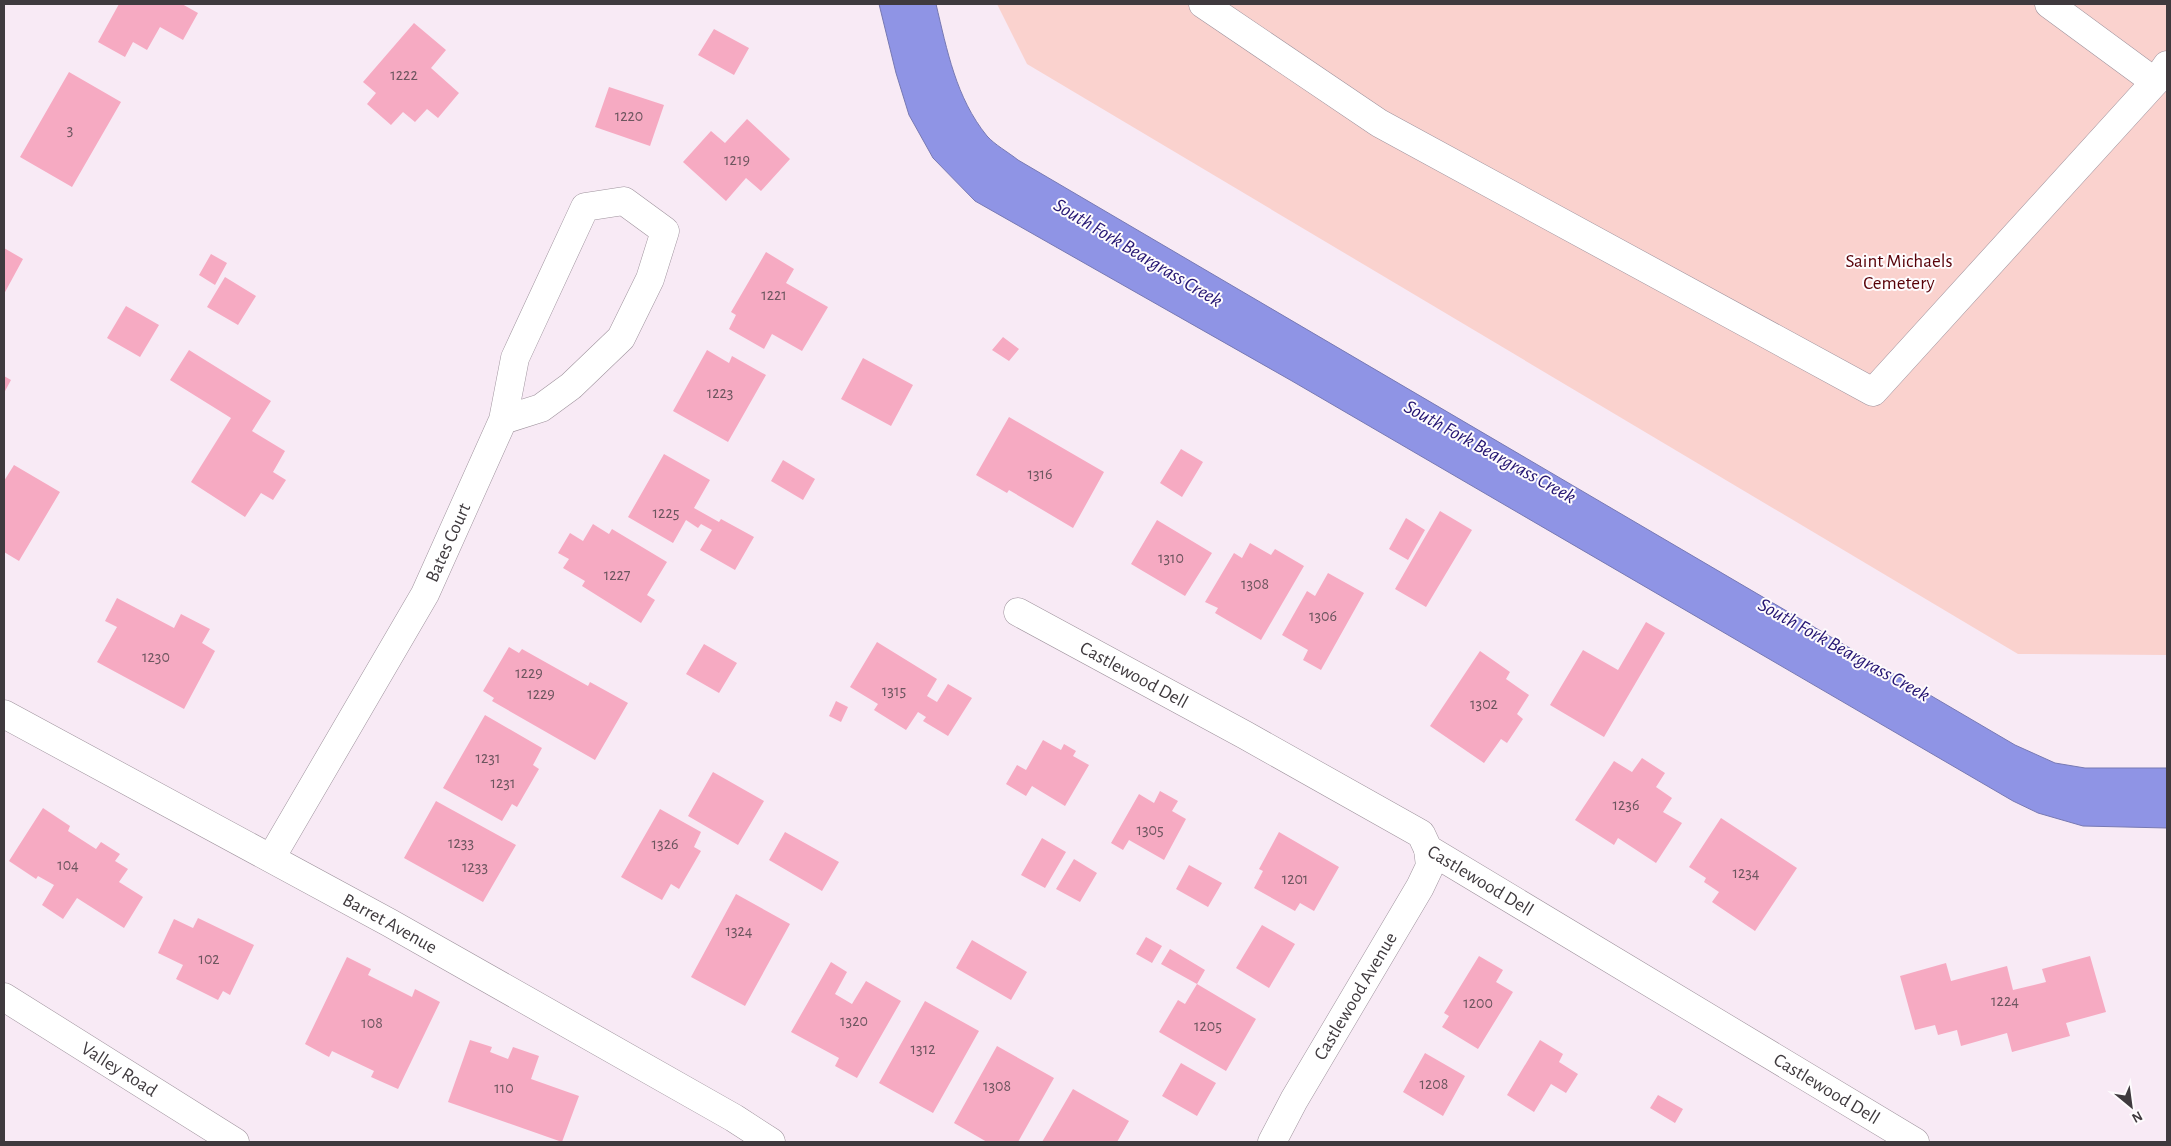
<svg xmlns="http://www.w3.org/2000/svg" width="2171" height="1146" font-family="'Alegreya Sans',sans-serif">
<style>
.green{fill:#fad2ce}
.water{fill:#8f94e5;stroke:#7779b3}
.building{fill:#f6aac2}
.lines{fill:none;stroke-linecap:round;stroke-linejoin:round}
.minor-casing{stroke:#9f939d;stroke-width:29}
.minor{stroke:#fff;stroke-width:28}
.labels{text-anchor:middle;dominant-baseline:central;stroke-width:4;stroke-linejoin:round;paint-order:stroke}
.number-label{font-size:16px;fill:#6d565f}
.park-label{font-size:19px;fill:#570007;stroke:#fefbfd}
.street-label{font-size:19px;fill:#3f3a3e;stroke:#fefbfd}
.water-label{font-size:20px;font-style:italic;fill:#251673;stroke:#fefbfd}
</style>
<rect width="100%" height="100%" fill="#f8eaf5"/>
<path class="green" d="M997,4H2167V655L2018,654L1027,64Z"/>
<path class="water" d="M879,4H936C947,50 956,98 987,136C995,145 1008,152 1018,160L2015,745L2055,763L2085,768H2167V828L2083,826L2038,813L2013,801L1292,381L975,201L933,158L909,115L896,73Z"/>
<path class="building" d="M119,4H182L198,13L183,40L160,27L147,50L133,42L125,57L98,42Z
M414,23L446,50L431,68L459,93L438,118L427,109L415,122L403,112L391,125L367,104L376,93L363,82Z
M714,29L749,48L734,75L698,55Z
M69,72L121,102L72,187L20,157Z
M609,87L664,105L650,146L595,127Z
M747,119L790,159L761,191L746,178L726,201L683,162L711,131L725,143Z
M4,248L23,259L4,294Z
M766,252L794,269L786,283L828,307L802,351L772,334L764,349L729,329L736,315L731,312Z
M211,254L227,263L215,285L199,275Z
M225,277L256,296L238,325L207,307Z
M126,306L159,325L140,357L107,338Z
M1003,337L1019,349L1009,361L992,350Z
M189,350L271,401L252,431L285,451L273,472L286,480L273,500L261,493L245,517L191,482L231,418L170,380Z
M707,350L729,363L732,356L766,375L728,442L673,411Z
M863,358L913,385L891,426L841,399Z
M4,376L11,380L4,393Z
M1009,417L1104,472L1073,528L1009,490L1007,493L976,475Z
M1181,449L1203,462L1182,497L1160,483Z
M664,454L710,480L694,508L719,522L721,519L754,537L735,570L700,550L712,530L701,524L698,528L686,520L673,543L628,517Z
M783,460L815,479L803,500L771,481Z
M14,465L60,492L19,561L4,552V481Z
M1440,511L1472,530L1426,607L1395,589Z
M1406,518L1425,530L1408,560L1389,549Z
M1157,520L1212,553L1185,596L1131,564Z
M593,524L609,534L612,529L667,562L647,595L655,600L641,623L582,586L585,581L563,568L569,559L558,553L570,533L583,541Z
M1250,543L1271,555L1275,549L1304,566L1261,640L1215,613L1218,608L1205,602L1234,553L1242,558Z
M1328,573L1364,593L1321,670L1303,660L1308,650L1282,635L1307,591L1315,596Z
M117,598L174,628L181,614L210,629L202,643L215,651L184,709L97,662L117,627L105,621Z
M1646,622L1665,633L1604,737L1550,705L1583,650L1618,670Z
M877,642L937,679L927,696L937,702L948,684L972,698L948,736L923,721L926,717L918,712L906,730L874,710L878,704L850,687Z
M704,644L737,663L719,693L686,674Z
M509,647L519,653L522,649L588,686L590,682L628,703L595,760L492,701L494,698L483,691Z
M1480,651L1510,672L1506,679L1529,695L1517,714L1523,719L1507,743L1501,739L1484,763L1430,726Z
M836,701L848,707L841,722L829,716Z
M485,715L542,748L533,765L539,769L517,807L512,804L502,821L443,788Z
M1043,740L1061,750L1064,744L1076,751L1073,756L1089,765L1065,806L1032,786L1026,796L1006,784L1017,765L1026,770Z
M1642,758L1665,773L1656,787L1672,798L1663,812L1682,823L1656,863L1618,838L1614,845L1575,820L1614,761L1632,772Z
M713,772L764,801L738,845L688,816Z
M1160,791L1178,801L1172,811L1186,819L1164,860L1129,840L1123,850L1111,843L1139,794L1154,803Z
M436,801L516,845L483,902L404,858Z
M43,808L70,826L68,831L96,849L101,842L120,854L115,861L128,869L119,882L143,897L124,928L77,898L63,919L42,905L54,885L38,876L36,879L9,861Z
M660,809L701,832L694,847L701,851L679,889L671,884L662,900L621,877Z
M1721,818L1797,868L1755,931L1712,902L1719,892L1704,882L1706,878L1689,867Z
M785,832L839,862L822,891L769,860Z
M1279,832L1339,867L1314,911L1300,903L1295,911L1254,888L1263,871L1259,869Z
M1042,838L1066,852L1045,888L1021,875Z
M1074,859L1097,873L1080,902L1056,889Z
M1189,865L1222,883L1208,907L1176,889Z
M736,894L790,924L745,1006L691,977Z
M198,918L254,945L230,995L223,991L218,1000L176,979L183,965L158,953L174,919L193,928Z
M1262,925L1295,944L1269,988L1236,968Z
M1146,937L1162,946L1152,963L1136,954Z
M972,940L1027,972L1011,1000L956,968Z
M1170,949L1205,970L1197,984L1161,964Z
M1479,956L1503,970L1496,982L1513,992L1478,1049L1442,1027L1449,1016L1444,1013Z
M2090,956L2106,1012L2066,1023L2070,1036L2012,1052L2007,1033L1961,1046L1957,1030L1938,1035L1935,1025L1915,1030L1900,976L1946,963L1951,981L2007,966L2013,990L2046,982L2042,969Z
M347,957L371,969L368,975L412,997L415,989L440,1002L398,1089L371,1077L374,1071L332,1051L329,1057L305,1044Z
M831,962L847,972L835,994L852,1004L866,981L901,1001L857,1078L835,1066L839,1058L791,1032Z
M1197,984L1256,1019L1226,1071L1159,1032L1178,1000L1185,1004Z
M925,1001L979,1031L933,1113L879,1083Z
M470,1040L492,1047L490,1052L508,1059L513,1047L539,1056L531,1079L579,1096L562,1142L448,1102Z
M1540,1040L1563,1054L1559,1062L1578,1074L1566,1093L1551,1084L1534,1112L1507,1095Z
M997,1046L1054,1078L1018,1142H987L954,1123Z
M1425,1053L1465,1076L1443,1116L1403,1092Z
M1181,1063L1216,1083L1197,1116L1162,1096Z
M1073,1089L1129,1121L1117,1142H1042Z
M1658,1095L1683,1109L1675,1123L1650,1108Z"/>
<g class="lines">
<defs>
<g id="minor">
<path d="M1203,4L1379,123L1873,392L2155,82L2167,65"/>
<path d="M2049,4L2155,82"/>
<path id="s1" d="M1018,612L1245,735L1421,834L1428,849L1915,1142"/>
<path id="s2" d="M4,714L390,923L734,1118L771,1142"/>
<path id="s3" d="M271,858L425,594L503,420L515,358L585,207L624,201L665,231L650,279L621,338L571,386L541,408L503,420"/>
<path id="s4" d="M4,997L235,1142"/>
<path id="s5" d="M1272,1142L1294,1100L1420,887L1430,866L1428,849"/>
</g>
</defs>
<use href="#minor" class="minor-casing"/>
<use href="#minor" class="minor"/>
</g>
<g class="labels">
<g class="number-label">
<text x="404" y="75">1222</text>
<text x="629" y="116">1220</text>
<text x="70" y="130">3</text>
<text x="737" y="160">1219</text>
<text x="774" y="295">1221</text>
<text x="720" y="393">1223</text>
<text x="1040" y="474">1316</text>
<text x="666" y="513">1225</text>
<text x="1171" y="558">1310</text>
<text x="617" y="575">1227</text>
<text x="1255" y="584">1308</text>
<text x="1323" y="616">1306</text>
<text x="156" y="657">1230</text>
<text x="529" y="673">1229</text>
<text x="894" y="691">1315</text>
<text x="541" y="694">1229</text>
<text x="1484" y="704">1302</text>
<text x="488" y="758">1231</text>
<text x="503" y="783">1231</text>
<text x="1626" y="805">1236</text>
<text x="1150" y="830">1305</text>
<text x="461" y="843">1233</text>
<text x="665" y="844">1326</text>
<text x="68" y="865">104</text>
<text x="475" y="867">1233</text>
<text x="1746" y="873">1234</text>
<text x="1295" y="879">1201</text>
<text x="739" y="931">1324</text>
<text x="209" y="959">102</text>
<text x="2005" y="1001">1224</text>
<text x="1478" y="1003">1200</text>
<text x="854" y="1021">1320</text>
<text x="372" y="1023">108</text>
<text x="1208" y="1026">1205</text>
<text x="923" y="1049">1312</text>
<text x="1434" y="1084">1208</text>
<text x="997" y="1086">1308</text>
<text x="504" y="1088">110</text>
</g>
<g class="park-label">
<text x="1899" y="261">Saint Michaels<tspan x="1899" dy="22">Cemetery</tspan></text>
</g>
<g class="street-label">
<text stroke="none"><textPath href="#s3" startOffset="362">Bates Court</textPath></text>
<text stroke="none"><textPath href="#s1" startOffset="132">Castlewood Dell</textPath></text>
<text stroke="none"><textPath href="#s1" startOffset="538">Castlewood Dell</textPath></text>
<text stroke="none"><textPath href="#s2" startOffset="439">Barret Avenue</textPath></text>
<text stroke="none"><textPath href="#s5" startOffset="168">Castlewood Avenue</textPath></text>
<text stroke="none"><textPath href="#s4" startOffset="136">Valley Road</textPath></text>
<text stroke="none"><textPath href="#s1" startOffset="942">Castlewood Dell</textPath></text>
</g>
<g class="water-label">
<text transform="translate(1138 253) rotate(31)">South Fork Beargrass Creek</text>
<text transform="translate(1490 452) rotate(29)">South Fork Beargrass Creek</text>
<text transform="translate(1844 650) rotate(29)">South Fork Beargrass Creek</text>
</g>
</g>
<rect width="2171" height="1146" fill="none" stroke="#3f3a3e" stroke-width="10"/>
<g transform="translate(2131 1106) rotate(151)" stroke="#fefbfd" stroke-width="4" paint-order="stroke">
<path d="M0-4L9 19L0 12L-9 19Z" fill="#3f3a3e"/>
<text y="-8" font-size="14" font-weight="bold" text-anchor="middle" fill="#3f3a3e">N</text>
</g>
</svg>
